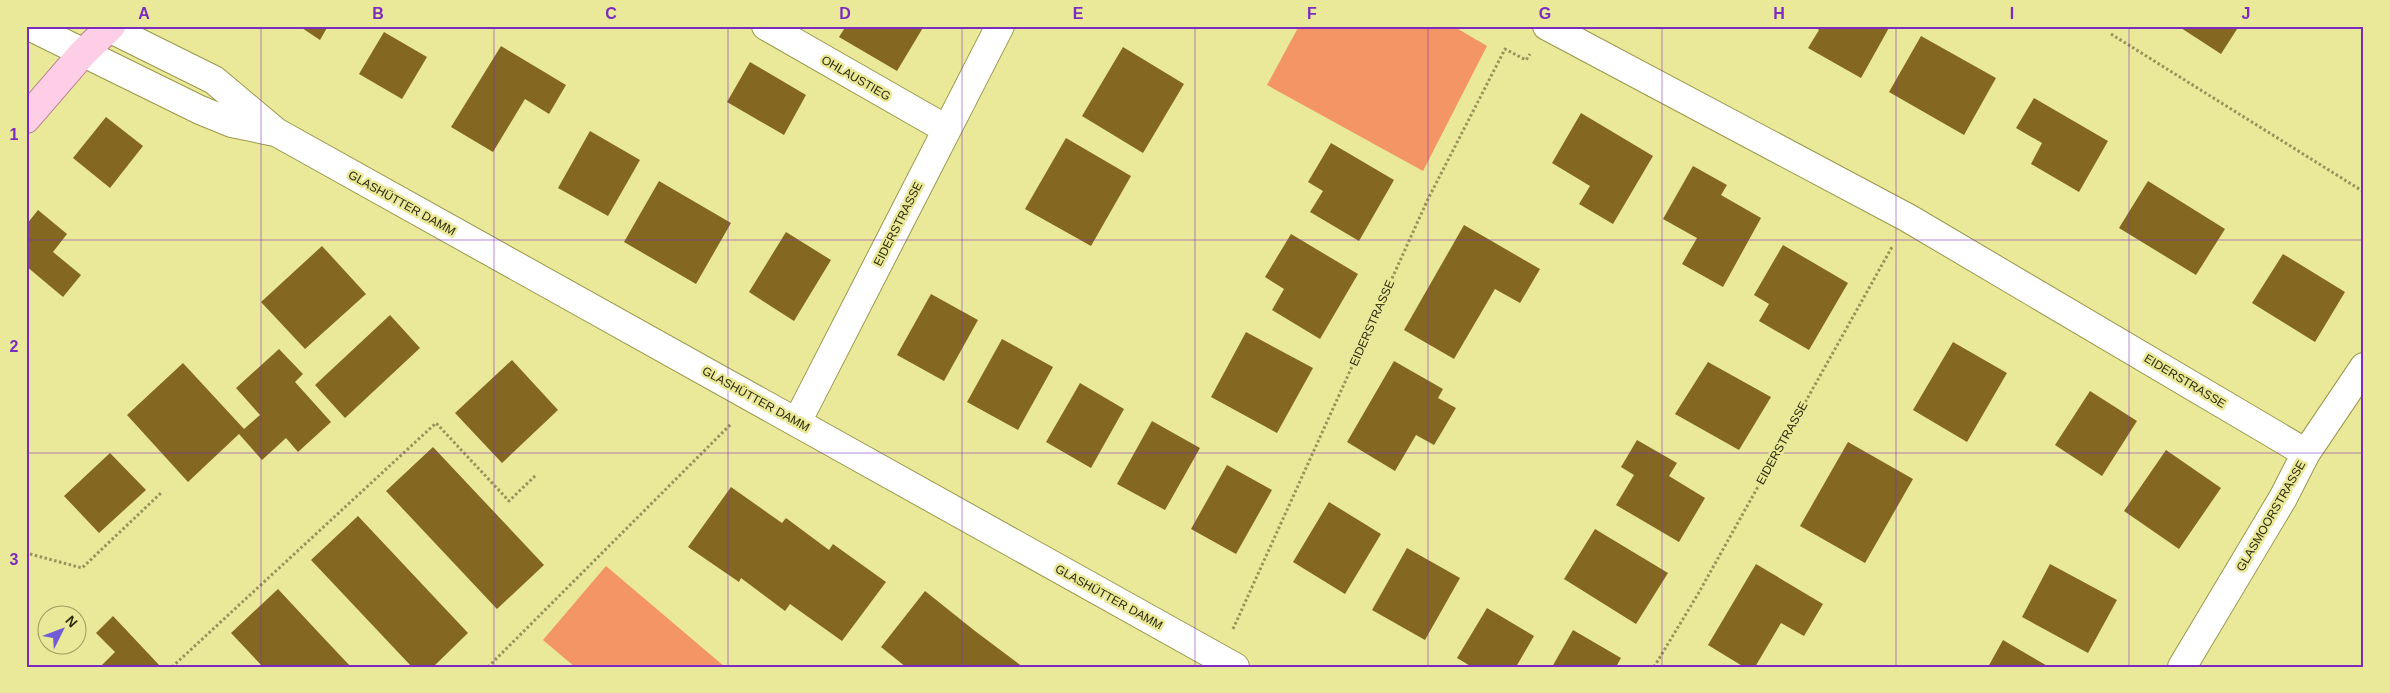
<svg xmlns="http://www.w3.org/2000/svg" width="2390" height="693" font-family="Arial,sans-serif">
<style>
.green{fill:#f49565}
.building{fill:#846821}
.lines{fill:none;stroke-linecap:round;stroke-linejoin:round}
.minor-casing{stroke:#9b984c;stroke-width:30}
.major-casing{stroke:#b47e8e;stroke-width:30}
.path{stroke:#959358;stroke-width:3;stroke-dasharray:2.5 2.5;stroke-linecap:butt}
.minor{stroke:#fff;stroke-width:28}
.major{stroke:#fecde6;stroke-width:28}
.grid{fill:none;stroke:#7b2cbf;stroke-width:1;stroke-opacity:0.55}
.labels{text-anchor:middle;dominant-baseline:central;stroke-width:5;stroke-linejoin:round;paint-order:stroke}
.street-label{font-size:12px;fill:#2c2a09;stroke:#eae899}
.neatline{fill:none;stroke:#7b2cbf;stroke-width:2}
.grid-label{font-size:16px;text-anchor:middle;font-weight:bold;fill:#7b2cbf}
</style>
<rect width="100%" height="100%" fill="#eae899"/>
<path class="green" d="M1299,26H1453L1487,46L1423,171L1267,85Z
M606,566L725,667H575L543,640Z"/>
<path class="building" d="M299,26H328L320,40Z
M846,26H924L897,71L839,37Z
M1813,26H1890L1861,78L1808,48L1819,30Z
M2178,26H2239L2221,54Z
M384,32L427,57L402,99L359,74Z
M1921,36L1996,78L1964,135L1889,92Z
M501,46L566,85L549,114L525,99L493,152L451,127Z
M1123,47L1184,84L1143,153L1082,116Z
M750,62L806,95L784,135L727,102Z
M2034,98L2108,141L2079,192L2031,164L2042,143L2016,128Z
M1581,113L1653,156L1613,224L1579,204L1590,186L1552,163Z
M106,117L143,146L110,188L73,158Z
M590,131L640,160L608,216L558,188Z
M1066,138L1131,176L1091,246L1025,209Z
M1331,143L1394,180L1359,241L1310,212L1323,191L1308,182Z
M1693,166L1727,185L1721,195L1761,218L1723,287L1682,264L1697,238L1663,219Z
M659,181L731,223L696,284L624,242Z
M2148,181L2225,229L2196,275L2119,228Z
M38,210L67,234L53,252L81,275L63,297L26,266V225Z
M1464,225L1540,269L1520,303L1495,289L1454,359L1404,330Z
M786,232L831,260L794,321L749,292Z
M1291,234L1358,274L1320,339L1272,310L1284,289L1265,277Z
M1783,245L1848,283L1809,350L1759,321L1769,304L1754,295Z
M322,246L366,294L305,349L261,302Z
M2283,254L2345,292L2315,342L2252,303Z
M931,294L978,320L944,381L897,355Z
M390,315L420,348L345,418L315,385Z
M1246,332L1313,368L1277,433L1211,397Z
M1002,339L1053,367L1018,430L967,402Z
M1953,342L2007,373L1967,442L1913,410Z
M279,349L303,374L295,382L331,422L298,452L286,438L262,460L239,434L188,482L127,415L183,363L244,429L260,415L236,388Z
M512,360L558,410L502,463L455,413Z
M1394,361L1443,389L1438,398L1456,408L1434,445L1416,435L1395,471L1347,442Z
M1708,362L1771,397L1739,450L1675,414Z
M1080,383L1124,409L1091,468L1046,442Z
M2090,391L2137,421L2102,476L2055,445Z
M1152,421L1200,448L1165,510L1117,484Z
M1637,440L1677,463L1669,476L1705,498L1679,542L1616,505L1634,475L1621,467Z
M1848,442L1913,479L1865,563L1800,526Z
M433,447L544,565L497,609L386,491Z
M2166,450L2221,488L2179,549L2124,511Z
M110,453L146,490L99,533L64,496Z
M1227,465L1272,490L1236,554L1191,529Z
M731,487L782,523L786,518L829,550L833,544L886,582L842,641L790,604L785,611L741,578L739,582L688,547Z
M1329,502L1381,534L1345,594L1293,562Z
M358,516L468,633L433,667H412L311,560Z
M1595,529L1668,573L1636,624L1564,579Z
M1407,548L1460,578L1425,640L1372,610Z
M1756,564L1823,604L1804,636L1781,623L1755,667H1744L1708,645Z
M2050,564L2117,600L2088,653L2022,617Z
M278,589L318,632L351,667H263L231,633Z
M925,591L975,631L1023,667H906L881,647Z
M1487,608L1534,636L1516,667H1472L1457,658Z
M113,616L160,666L159,667H100L115,652L96,633Z
M1573,630L1621,658L1616,667H1552Z
M2003,640L2049,667H1988Z"/>
<g class="lines">
<defs>
<path id="minor" d="M29,26L200,110L232,123L275,132
M105,26L214,80L276,132L1235,667
M766,26L946,129
M1547,26L1908,218L2306,453
M797,422L1000,26
M2182,667L2283,498L2306,453L2364,367"/>
<path id="major" d="M26,119L82,54L111,26"/>
</defs>
<use href="#minor" class="minor-casing"/>
<use href="#major" class="major-casing"/>
<path class="path" d="M2111,34L2364,192
M30,554L82,568L162,492
M1233,629L1428,199L1505,49L1526,60L1530,54
M172,667L436,423L509,501L536,475
M488,667L731,424
M1654,667L1698,594L1892,247"/>
<use href="#minor" class="minor"/>
<use href="#major" class="major"/>
</g>
<path class="grid" d="M261,26V667M494,26V667M728,26V667M962,26V667M1195,26V667M1428,26V667M1662,26V667M1896,26V667M2129,26V667M26,240H2364M26,453H2364"/>
<g class="labels">
<g class="street-label">
<text transform="translate(856 78) rotate(30)">OHLAUSTIEG</text>
<text transform="translate(402 203) rotate(29)">GLASHÜTTER DAMM</text>
<text transform="translate(898 224) rotate(-63)">EIDERSTRASSE</text>
<text transform="translate(1372 323) rotate(-66)">EIDERSTRASSE</text>
<text transform="translate(2185 381) rotate(31)">EIDERSTRASSE</text>
<text transform="translate(756 399) rotate(29)">GLASHÜTTER DAMM</text>
<text transform="translate(1782 443) rotate(-61)">EIDERSTRASSE</text>
<text transform="translate(2271 516) rotate(-60)">GLASMOORSTRASSE</text>
<text transform="translate(1109 597) rotate(29)">GLASHÜTTER DAMM</text>
</g>
</g>
<rect width="2390" height="693" fill="none" stroke="#eae899" stroke-width="55"/>
<g transform="translate(62 630) rotate(48)"><circle r="24" fill="#eae899" stroke="#9e9c5f"/>
<path d="M0-4L9 19L0 12L-9 19Z" fill="#715cd6"/>
<text y="-8" font-size="14" font-weight="bold" text-anchor="middle" fill="#2c2a09">N</text>
</g>
<rect x="28" y="28" width="2334" height="638" class="neatline"/>
<g class="grid-label">
<text x="144" y="19">A</text>
<text x="378" y="19">B</text>
<text x="611" y="19">C</text>
<text x="845" y="19">D</text>
<text x="1078" y="19">E</text>
<text x="1312" y="19">F</text>
<text x="1545" y="19">G</text>
<text x="1779" y="19">H</text>
<text x="2012" y="19">I</text>
<text x="2246" y="19">J</text>
<text x="14" y="140">1</text>
<text x="14" y="352">2</text>
<text x="14" y="565">3</text>
</g>
</svg>
